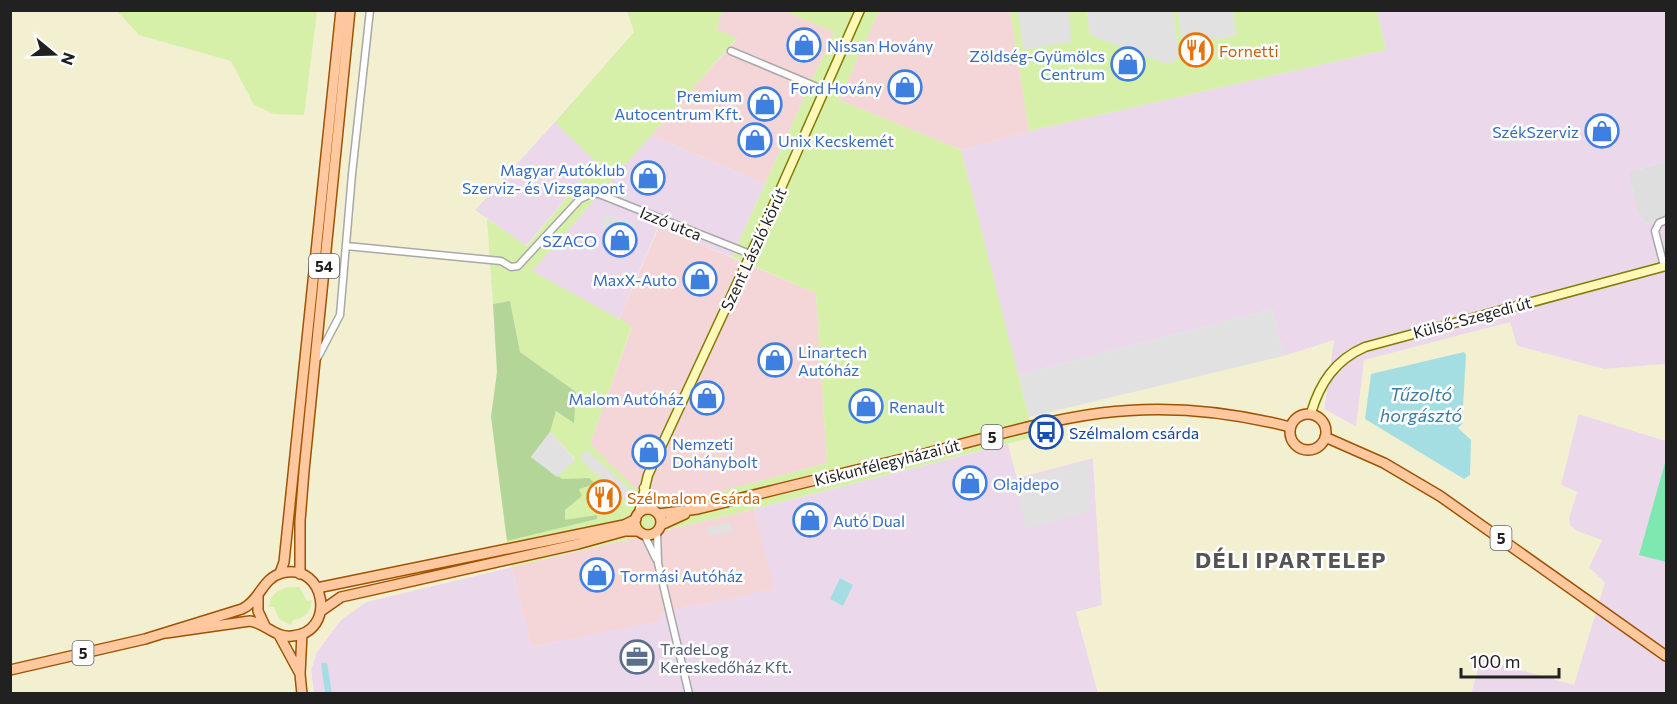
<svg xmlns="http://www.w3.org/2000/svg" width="1677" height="704" font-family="Commissioner,sans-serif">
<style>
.residential{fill:#dfdede}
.commercial{fill:#f4d5d8}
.industrial{fill:#ecd8eb}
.farmland{fill:#f2f0d1}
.grass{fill:#d6f0a9}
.forest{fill:#b3d598}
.pitch{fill:#7fe7b0}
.parking{fill:#e1e1e1}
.water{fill:#a4dee3}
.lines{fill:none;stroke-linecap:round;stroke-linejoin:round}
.street-casing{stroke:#a8a8a8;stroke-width:9}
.secondary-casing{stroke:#807c00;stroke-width:11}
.primary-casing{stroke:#9e5300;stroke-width:12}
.street{stroke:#fff;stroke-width:6}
.secondary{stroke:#fff8b8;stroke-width:8}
.primary{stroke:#ffc89f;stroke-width:9}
.labels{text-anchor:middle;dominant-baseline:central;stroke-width:5;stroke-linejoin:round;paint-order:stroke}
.shield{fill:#fff;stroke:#646464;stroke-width:1.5}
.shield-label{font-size:15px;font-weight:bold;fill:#212121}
.shop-label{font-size:16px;fill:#366cbe;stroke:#fff;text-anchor:start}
.food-label{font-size:16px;fill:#c56008;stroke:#fff;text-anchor:start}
.street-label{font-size:16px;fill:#212121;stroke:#fff}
.transit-label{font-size:16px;fill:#164399;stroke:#fff;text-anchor:start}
.service-label{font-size:16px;fill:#4e5e75;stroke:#fff;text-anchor:start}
.water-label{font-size:18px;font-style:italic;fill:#3c7da2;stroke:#fff}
.district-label{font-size:22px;font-weight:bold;letter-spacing:1.5px;fill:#545454;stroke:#fff}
</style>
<rect width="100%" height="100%" fill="#f2ede7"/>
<path class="residential" d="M1666,162V217L1644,223L1638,214L1628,172Z"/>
<path class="commercial" d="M723,11H784L834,32L765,184L651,135L737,39L716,29Z
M879,11H1010L1029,131L961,150L839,100Z
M659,227L816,293L827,463L656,509L590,444L632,327L619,319Z
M754,509L775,589L660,613L662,621L531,647L512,567Z"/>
<path class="industrial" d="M1377,11H1666V162L1628,172L1638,213H1641L1644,223L1666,217V364L1604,369L1517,346L1510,322L1357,427L1324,409L1334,340L1284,356L1272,309L1018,375L961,150L1029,131L1386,50Z
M555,122L596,162L526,246L475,210Z
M651,135L765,184L732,257L658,227L619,319L532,271Z
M1579,413L1666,441V693L1471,694L1481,658L1574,684L1589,567L1602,540L1577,531L1570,525L1569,518L1577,492L1561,485Z
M1008,444L1017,478L1093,458L1102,605L1076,612L1098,693L314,694L311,670L317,652L341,620L366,602L512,567L531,647L661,621L660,613L774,589L754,509Z"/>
<path class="farmland" d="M10,11H117L139,35L231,61L254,105L304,114L317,11H627L634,32L475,210L487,219L497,372L491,417L512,567L366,602L341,620L317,652L311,670L314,693H11Z
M1510,322L1517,346L1604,369L1666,364V441L1578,414L1561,485L1577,492L1569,518L1570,525L1577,531L1602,540L1589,567L1605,583L1574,685L1481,659L1471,693H1098L1076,612L1102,605L1093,458L1017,478L1008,444L1034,437L1029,417L1284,356L1334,340L1324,409L1356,427L1364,360Z"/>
<path class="grass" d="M117,11H317L304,115L274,114L254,105L231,61L139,35Z
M627,11H723L716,29L737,38L532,271L632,326L590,444L656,509L827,463L816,293L732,257L834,32L784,11H879L839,100L961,150L1034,437L754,509L512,567L507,541L597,519L596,515L565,521V510L582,496L579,489L595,484L589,478L562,479L557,477L575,459L550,432L556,411L573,422L576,392L520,352L510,301L493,304L487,219L527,246L596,162L555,122L634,32Z
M1010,11H1087L1090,35L1179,58L1173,11H1178L1183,47L1236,35L1233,11H1377L1386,50L1029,131Z
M287,587H299L307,601L312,600C311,612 304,619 293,620L291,625L279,619L274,607H269C270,595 276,591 287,587Z"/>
<path class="forest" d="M510,301L520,352L576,392L574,423L556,411L550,432L531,457L562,479L589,478L596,484L579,489L582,496L565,510V520L597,515V519L507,541L491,417L497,372L493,304Z"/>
<path class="pitch" d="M1666,459V562L1639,555Z"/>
<path class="parking" d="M1018,11H1069L1071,42L1023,50Z
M1087,11H1173L1179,58L1169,65L1090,35Z
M1178,11H1233L1236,35L1182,47Z
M605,213L635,224L630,237L600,226Z
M1272,309L1284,356L1029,417L1018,375Z
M550,432L575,460L557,477L531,457Z
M587,450L635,494L628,503L579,458Z
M1089,461L1090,511L1026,529L1016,482Z
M730,522L732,531L709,536L707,528Z"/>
<path class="water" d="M1464,352L1466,355L1462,424L1458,428L1471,440L1470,475L1464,479L1365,419L1371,374Z
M840,578L853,585L843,606L830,599Z
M321,663H327L332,693H325Z"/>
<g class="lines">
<defs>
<path id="street" d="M731,51L824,90
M346,246L501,261L511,267L518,266L580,199L591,194H599L750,254
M1664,266L1655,231L1659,223L1666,220
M318,357L340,315L352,174L370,10
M657,531L658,563L689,694
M644,534L656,559"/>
<path id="secondary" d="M1311,413C1320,383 1335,360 1365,347L1666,266
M644,488L654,511
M639,513L648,475L769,215L860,10"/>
<path id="primary" d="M1290 432a18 18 0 1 1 36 0a18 18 0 1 1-36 0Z
M1325,437L1384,463L1440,496L1666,656
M635 522a13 13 0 1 1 26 0a13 13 0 1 1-26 0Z
M658,514L698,509C773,490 848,472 924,454C982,439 1041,421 1101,413C1164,405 1228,411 1290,427
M661,525L685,514
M280,573L284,562L341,10
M300,574V521L304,471L350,10
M317,588L624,525L636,519
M258,597V611L265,626
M321,611L341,597L578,544L625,531H639
M302,634L300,674L302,694
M279,635L299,672
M10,670L145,639L242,609C260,601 262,578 282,573C326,562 337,633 292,636C275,638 265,623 250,621L166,633"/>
</defs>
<use href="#street" class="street-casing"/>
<use href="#secondary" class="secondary-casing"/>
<use href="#primary" class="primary-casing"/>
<use href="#street" class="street"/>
<use href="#secondary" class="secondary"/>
<use href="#primary" class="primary"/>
</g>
<defs>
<symbol id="shop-ring" viewBox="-11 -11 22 22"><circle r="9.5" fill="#fff" stroke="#3f7fe0" stroke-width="1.5"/><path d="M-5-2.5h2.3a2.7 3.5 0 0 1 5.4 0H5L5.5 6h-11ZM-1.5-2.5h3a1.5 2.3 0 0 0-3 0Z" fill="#3f7fe0"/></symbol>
<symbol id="restaurant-ring" viewBox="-11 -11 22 22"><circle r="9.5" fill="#fff" stroke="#e8710a" stroke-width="1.5"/><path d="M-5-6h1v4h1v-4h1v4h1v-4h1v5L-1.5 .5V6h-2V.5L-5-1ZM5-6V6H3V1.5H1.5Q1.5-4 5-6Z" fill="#e8710a"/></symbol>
<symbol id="bus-ring" viewBox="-11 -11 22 22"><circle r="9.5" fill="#fff" stroke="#1a4fb4" stroke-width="1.5"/><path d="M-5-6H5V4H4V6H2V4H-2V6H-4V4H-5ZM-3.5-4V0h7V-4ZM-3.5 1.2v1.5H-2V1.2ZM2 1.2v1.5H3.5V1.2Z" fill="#1a4fb4"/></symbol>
<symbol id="office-ring" viewBox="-11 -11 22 22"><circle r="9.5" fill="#fff" stroke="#5c6f8a" stroke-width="1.5"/><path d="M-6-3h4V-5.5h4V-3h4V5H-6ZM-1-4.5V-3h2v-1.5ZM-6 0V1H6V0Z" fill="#5c6f8a"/></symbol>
</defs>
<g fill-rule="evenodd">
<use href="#shop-ring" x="785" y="26" width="38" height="38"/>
<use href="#restaurant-ring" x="1177" y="31" width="38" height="38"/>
<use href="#shop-ring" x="1109" y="45" width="38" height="38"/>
<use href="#shop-ring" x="886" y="68" width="38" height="38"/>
<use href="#shop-ring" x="746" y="85" width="38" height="38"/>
<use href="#shop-ring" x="1583" y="112" width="38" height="38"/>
<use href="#shop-ring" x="736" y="121" width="38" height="38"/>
<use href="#shop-ring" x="629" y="159" width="38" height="38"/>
<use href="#shop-ring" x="601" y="221" width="38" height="38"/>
<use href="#shop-ring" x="681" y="260" width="38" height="38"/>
<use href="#shop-ring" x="756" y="341" width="38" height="38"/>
<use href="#shop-ring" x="688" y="379" width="38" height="38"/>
<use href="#shop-ring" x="847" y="387" width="38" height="38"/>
<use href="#bus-ring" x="1027" y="413" width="38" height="38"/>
<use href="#shop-ring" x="630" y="433" width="38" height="38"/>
<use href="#shop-ring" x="951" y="464" width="38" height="38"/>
<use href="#restaurant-ring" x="585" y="478" width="38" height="38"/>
<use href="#shop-ring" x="791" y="501" width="38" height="38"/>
<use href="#shop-ring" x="578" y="556" width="38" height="38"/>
<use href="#office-ring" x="618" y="638" width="38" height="38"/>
</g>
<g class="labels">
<g class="shield">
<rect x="309" y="254" width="30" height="24" rx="4.5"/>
<rect x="981.5" y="425" width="21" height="24" rx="4.5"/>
<rect x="1490.5" y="526" width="21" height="24" rx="4.5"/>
<rect x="72.5" y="641" width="21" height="24" rx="4.5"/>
</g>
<g class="shield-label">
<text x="324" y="266">54</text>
<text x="992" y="437">5</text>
<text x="1501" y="538">5</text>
<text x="83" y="653">5</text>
</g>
<g class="shop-label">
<text x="827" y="45">Nissan Hovány</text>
<text x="1105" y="55" text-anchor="end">Zöldség-Gyümölcs<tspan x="1105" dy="18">Centrum</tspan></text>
<text x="882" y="87" text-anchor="end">Ford Hovány</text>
<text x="742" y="95" text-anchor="end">Premium<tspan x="742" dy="18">Autocentrum Kft.</tspan></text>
<text x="1579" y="131" text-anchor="end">SzékSzerviz</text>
<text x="778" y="140">Unix Kecskemét</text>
<text x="625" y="169" text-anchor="end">Magyar Autóklub<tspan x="625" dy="18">Szerviz- és Vizsgapont</tspan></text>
<text x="597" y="240" text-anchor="end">SZACO</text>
<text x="677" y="279" text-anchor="end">MaxX-Auto</text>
<text x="798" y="351">Linartech<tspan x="798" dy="18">Autóház</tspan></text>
<text x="684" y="398" text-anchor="end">Malom Autóház</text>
<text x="889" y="406">Renault</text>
<text x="672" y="443">Nemzeti<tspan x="672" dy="18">Dohánybolt</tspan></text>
<text x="993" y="483">Olajdepo</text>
<text x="833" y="520">Autó Dual</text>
<text x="620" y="575">Tormási Autóház</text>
</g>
<g class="food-label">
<text x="1219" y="50">Fornetti</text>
<text x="627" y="497">Szélmalom Csárda</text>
</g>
<g class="street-label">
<text transform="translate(671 223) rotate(22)">Izzó utca</text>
<text transform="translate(753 249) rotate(-65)">Szent László körút</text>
<text transform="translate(1472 317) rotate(-15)">Külső-Szegedi út</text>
<text transform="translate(887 462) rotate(-14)">Kiskunfélegyházai út</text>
</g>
<g class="transit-label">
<text x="1069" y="432">Szélmalom csárda</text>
</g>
<g class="service-label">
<text x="660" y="648">TradeLog<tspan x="660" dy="18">Kereskedőház Kft.</tspan></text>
</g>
<g class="water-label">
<text x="1421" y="394">Tűzoltó<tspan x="1421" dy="21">horgásztó</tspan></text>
</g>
<g class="district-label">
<text x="1291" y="559">DÉLI IPARTELEP</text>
</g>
</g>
<rect width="1677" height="704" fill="none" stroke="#212121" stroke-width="24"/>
<g transform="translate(54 54) rotate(109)" stroke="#ffffff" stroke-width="4.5" paint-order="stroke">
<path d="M0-4.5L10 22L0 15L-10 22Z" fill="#212121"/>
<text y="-9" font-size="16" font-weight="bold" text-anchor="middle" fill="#212121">N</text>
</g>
<path d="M1461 668v9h98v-9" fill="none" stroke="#212121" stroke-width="3"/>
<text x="1470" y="668" font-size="18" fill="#212121" stroke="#ffffff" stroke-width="4.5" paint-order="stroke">100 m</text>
</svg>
